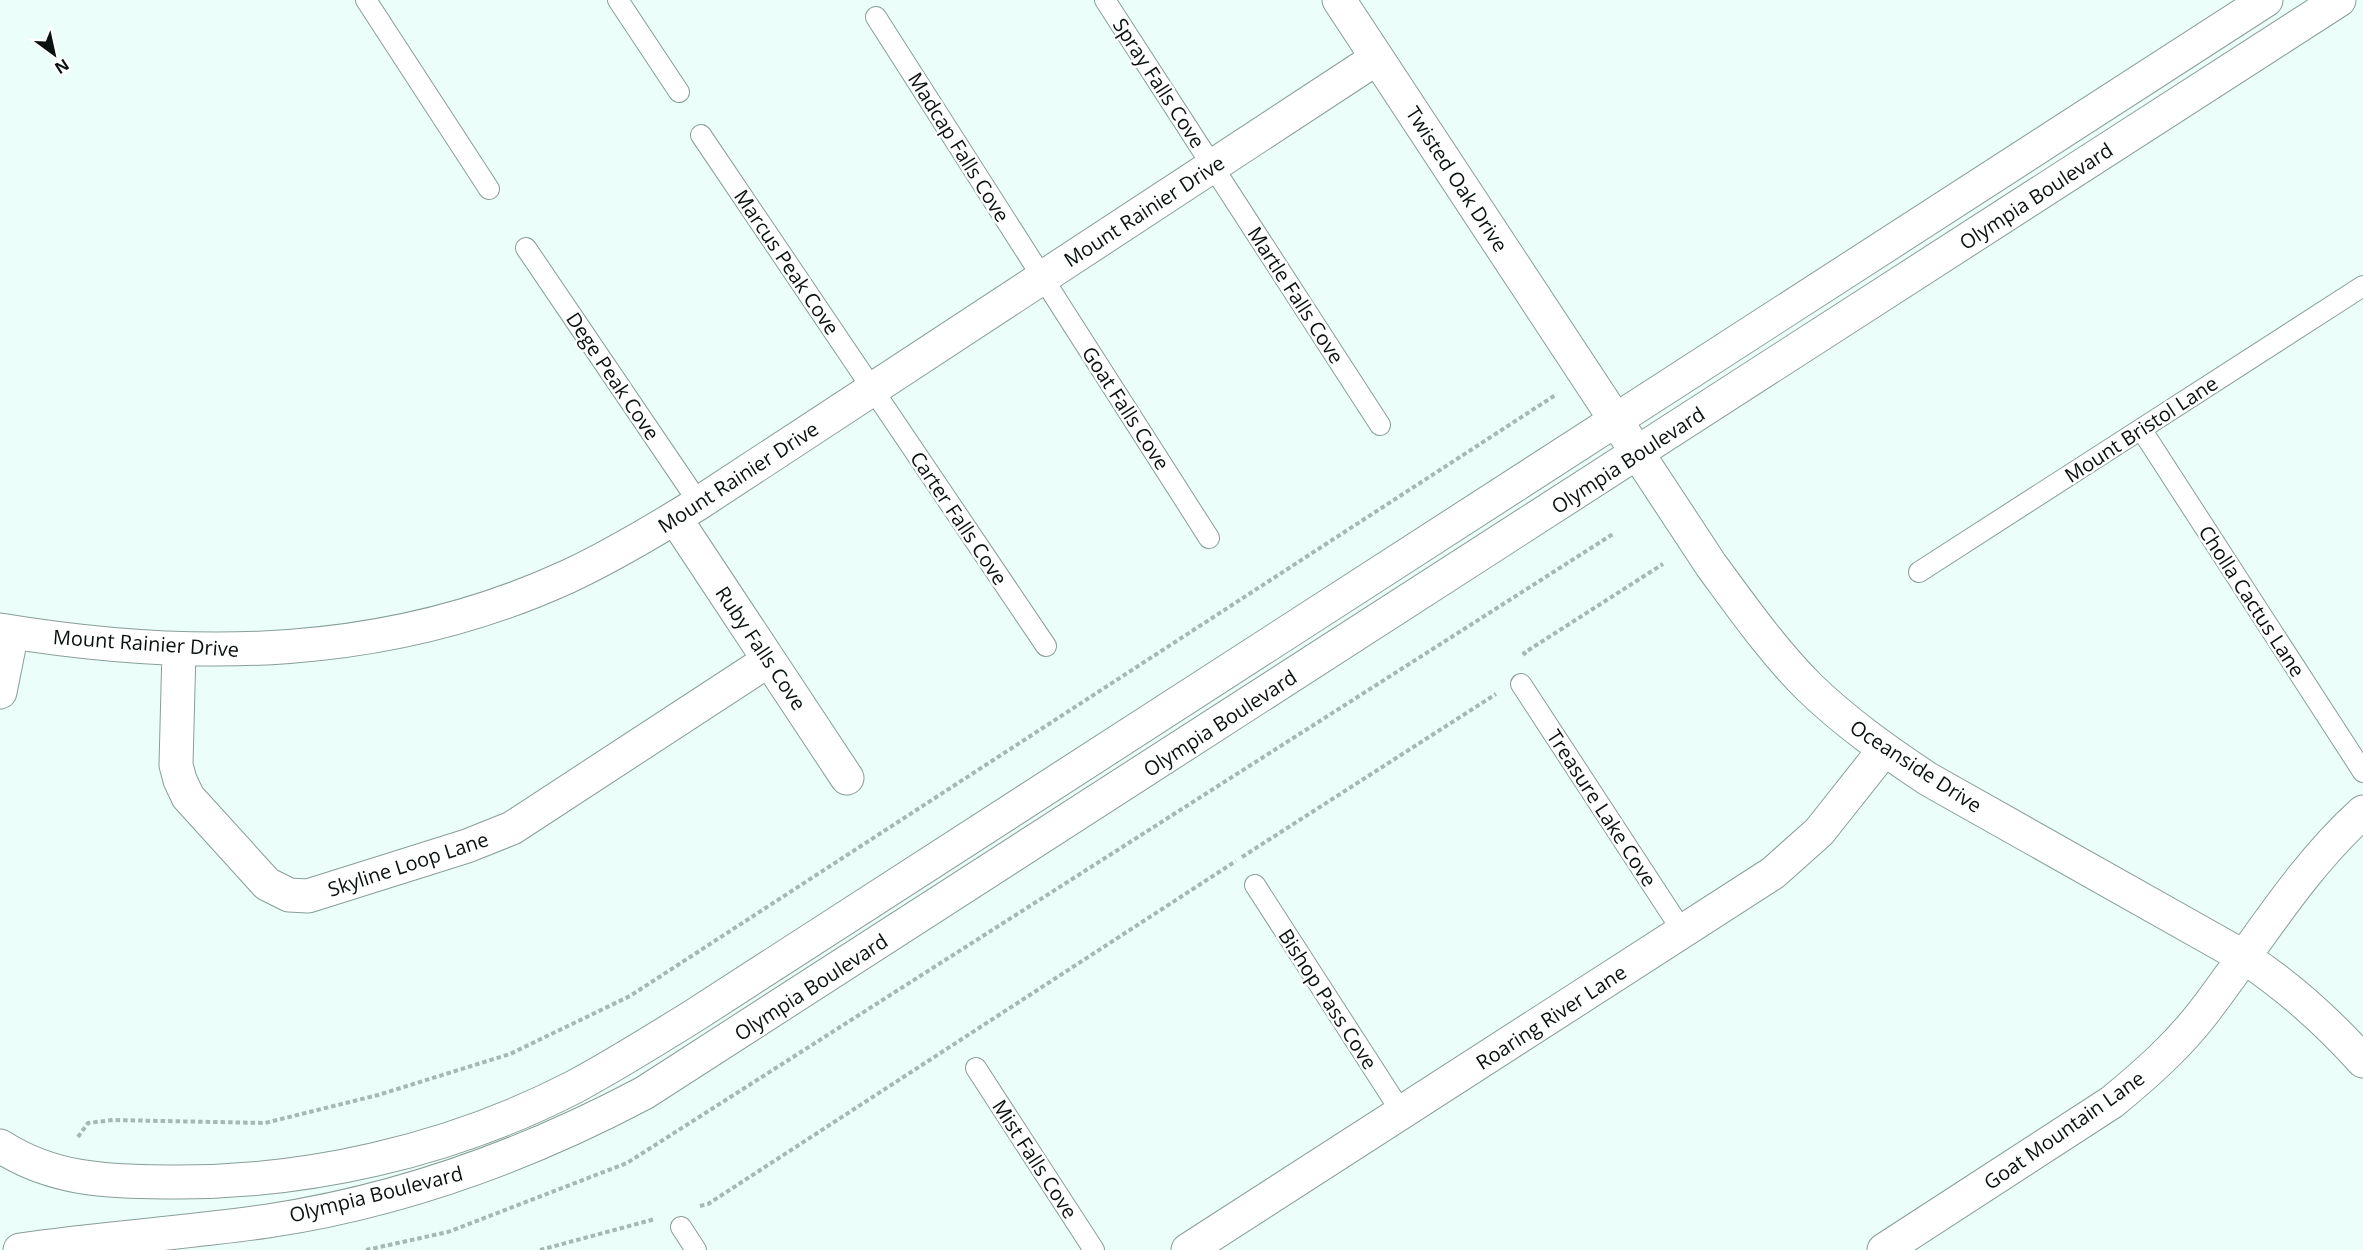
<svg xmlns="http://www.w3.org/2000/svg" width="2363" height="1250" font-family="'Open Sans',sans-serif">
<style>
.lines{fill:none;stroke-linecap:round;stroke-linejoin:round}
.service-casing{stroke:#889e98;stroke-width:22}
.minor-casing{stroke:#889e98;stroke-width:35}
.tertiary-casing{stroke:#889e98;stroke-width:35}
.path{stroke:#a7b7b3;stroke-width:4;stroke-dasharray:4.5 3;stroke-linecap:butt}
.service{stroke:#fff;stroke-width:20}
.minor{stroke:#fff;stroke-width:33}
.tertiary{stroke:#fff;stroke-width:33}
.labels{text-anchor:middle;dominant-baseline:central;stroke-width:5;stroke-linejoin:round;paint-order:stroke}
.street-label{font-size:20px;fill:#0a1210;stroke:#fff}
</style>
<rect width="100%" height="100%" fill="#ebfef9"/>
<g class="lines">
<defs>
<path id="service" d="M366,0L489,189
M618,0L679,92
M1105,0L1380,425
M876,17L1209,538
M701,135L1046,646
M526,248L699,503
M2141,429L2363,772
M1919,572L2363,286
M1521,684L1683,932
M1255,885L1402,1113
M976,1068L1094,1250
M681,1227L696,1250"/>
<path id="minor" d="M1339,0L1711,565C1742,607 1772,650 1809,687C1845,722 1886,751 1928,779L2244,957C2289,987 2327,1021 2363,1061
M675,518L847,778
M0,630C194,662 387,660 569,576C614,555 657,529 699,503L1377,58
M179,649L176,765L180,780L188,797L267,884L289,895L308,896L467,846L512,828L769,660
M0,692L12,632
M1188,1250L1773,873L1819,832L1884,750
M1884,1250L2112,1102C2146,1074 2179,1045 2206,1009C2257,942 2301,868 2363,812"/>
<path id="tertiary" d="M0,1146C53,1180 104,1181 166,1182C305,1184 450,1151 574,1087C615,1065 655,1040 695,1015L2266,0
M20,1250C103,1238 186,1233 268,1221C401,1201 525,1156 644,1093L2339,0"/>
</defs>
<use href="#service" class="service-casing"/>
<use href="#minor" class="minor-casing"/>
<use href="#tertiary" class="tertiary-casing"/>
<path class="path" d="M1526,655L1524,653L1663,564
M1242,857L1496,694
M78,1137L88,1123L113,1120L265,1123L378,1095L510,1054L630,996L1557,394
M700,1206L708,1204L1236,861
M366,1250L448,1232L627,1163L1613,534
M540,1250L655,1219"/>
<use href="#service" class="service"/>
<use href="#minor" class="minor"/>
<use href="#tertiary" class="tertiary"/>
</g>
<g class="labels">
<g class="street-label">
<text transform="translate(1159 83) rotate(57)">Spray Falls Cove</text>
<text transform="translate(959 147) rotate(58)">Madcap Falls Cove</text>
<text transform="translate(1457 179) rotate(57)">Twisted Oak Drive</text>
<text transform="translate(2036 196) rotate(-33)">Olympia Boulevard</text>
<text transform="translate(1144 211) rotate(-33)">Mount Rainier Drive</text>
<text transform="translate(787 262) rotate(56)">Marcus Peak Cove</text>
<text transform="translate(1296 295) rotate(57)">Martle Falls Cove</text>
<text transform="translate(613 376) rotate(56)">Dege Peak Cove</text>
<text transform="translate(1126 408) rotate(57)">Goat Falls Cove</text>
<text transform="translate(2141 429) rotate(-33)">Mount Bristol Lane</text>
<text transform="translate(1628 460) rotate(-33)">Olympia Boulevard</text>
<text transform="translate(738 477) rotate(-33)">Mount Rainier Drive</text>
<text transform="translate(959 518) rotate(56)">Carter Falls Cove</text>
<text transform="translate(2252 601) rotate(57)">Cholla Cactus Lane</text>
<text transform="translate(146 643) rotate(4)">Mount Rainier Drive</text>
<text transform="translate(761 648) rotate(56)">Ruby Falls Cove</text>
<text transform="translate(1220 723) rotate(-33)">Olympia Boulevard</text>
<text transform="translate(1916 766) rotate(33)">Oceanside Drive</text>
<text transform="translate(1602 808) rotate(57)">Treasure Lake Cove</text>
<text transform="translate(408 864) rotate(-18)">Skyline Loop Lane</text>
<text transform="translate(811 987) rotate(-33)">Olympia Boulevard</text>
<text transform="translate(1328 999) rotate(57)">Bishop Pass Cove</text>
<text transform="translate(1551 1017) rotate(-33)">Roaring River Lane</text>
<text transform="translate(2064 1130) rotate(-35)">Goat Mountain Lane</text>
<text transform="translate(1035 1159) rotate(57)">Mist Falls Cove</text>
<text transform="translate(376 1194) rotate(-14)">Olympia Boulevard</text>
</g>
</g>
<g transform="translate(54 54) rotate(147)" stroke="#ffffff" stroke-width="4.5" paint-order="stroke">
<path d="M0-4.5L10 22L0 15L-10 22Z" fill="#0a1210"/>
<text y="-9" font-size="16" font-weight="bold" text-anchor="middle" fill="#0a1210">N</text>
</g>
</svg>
